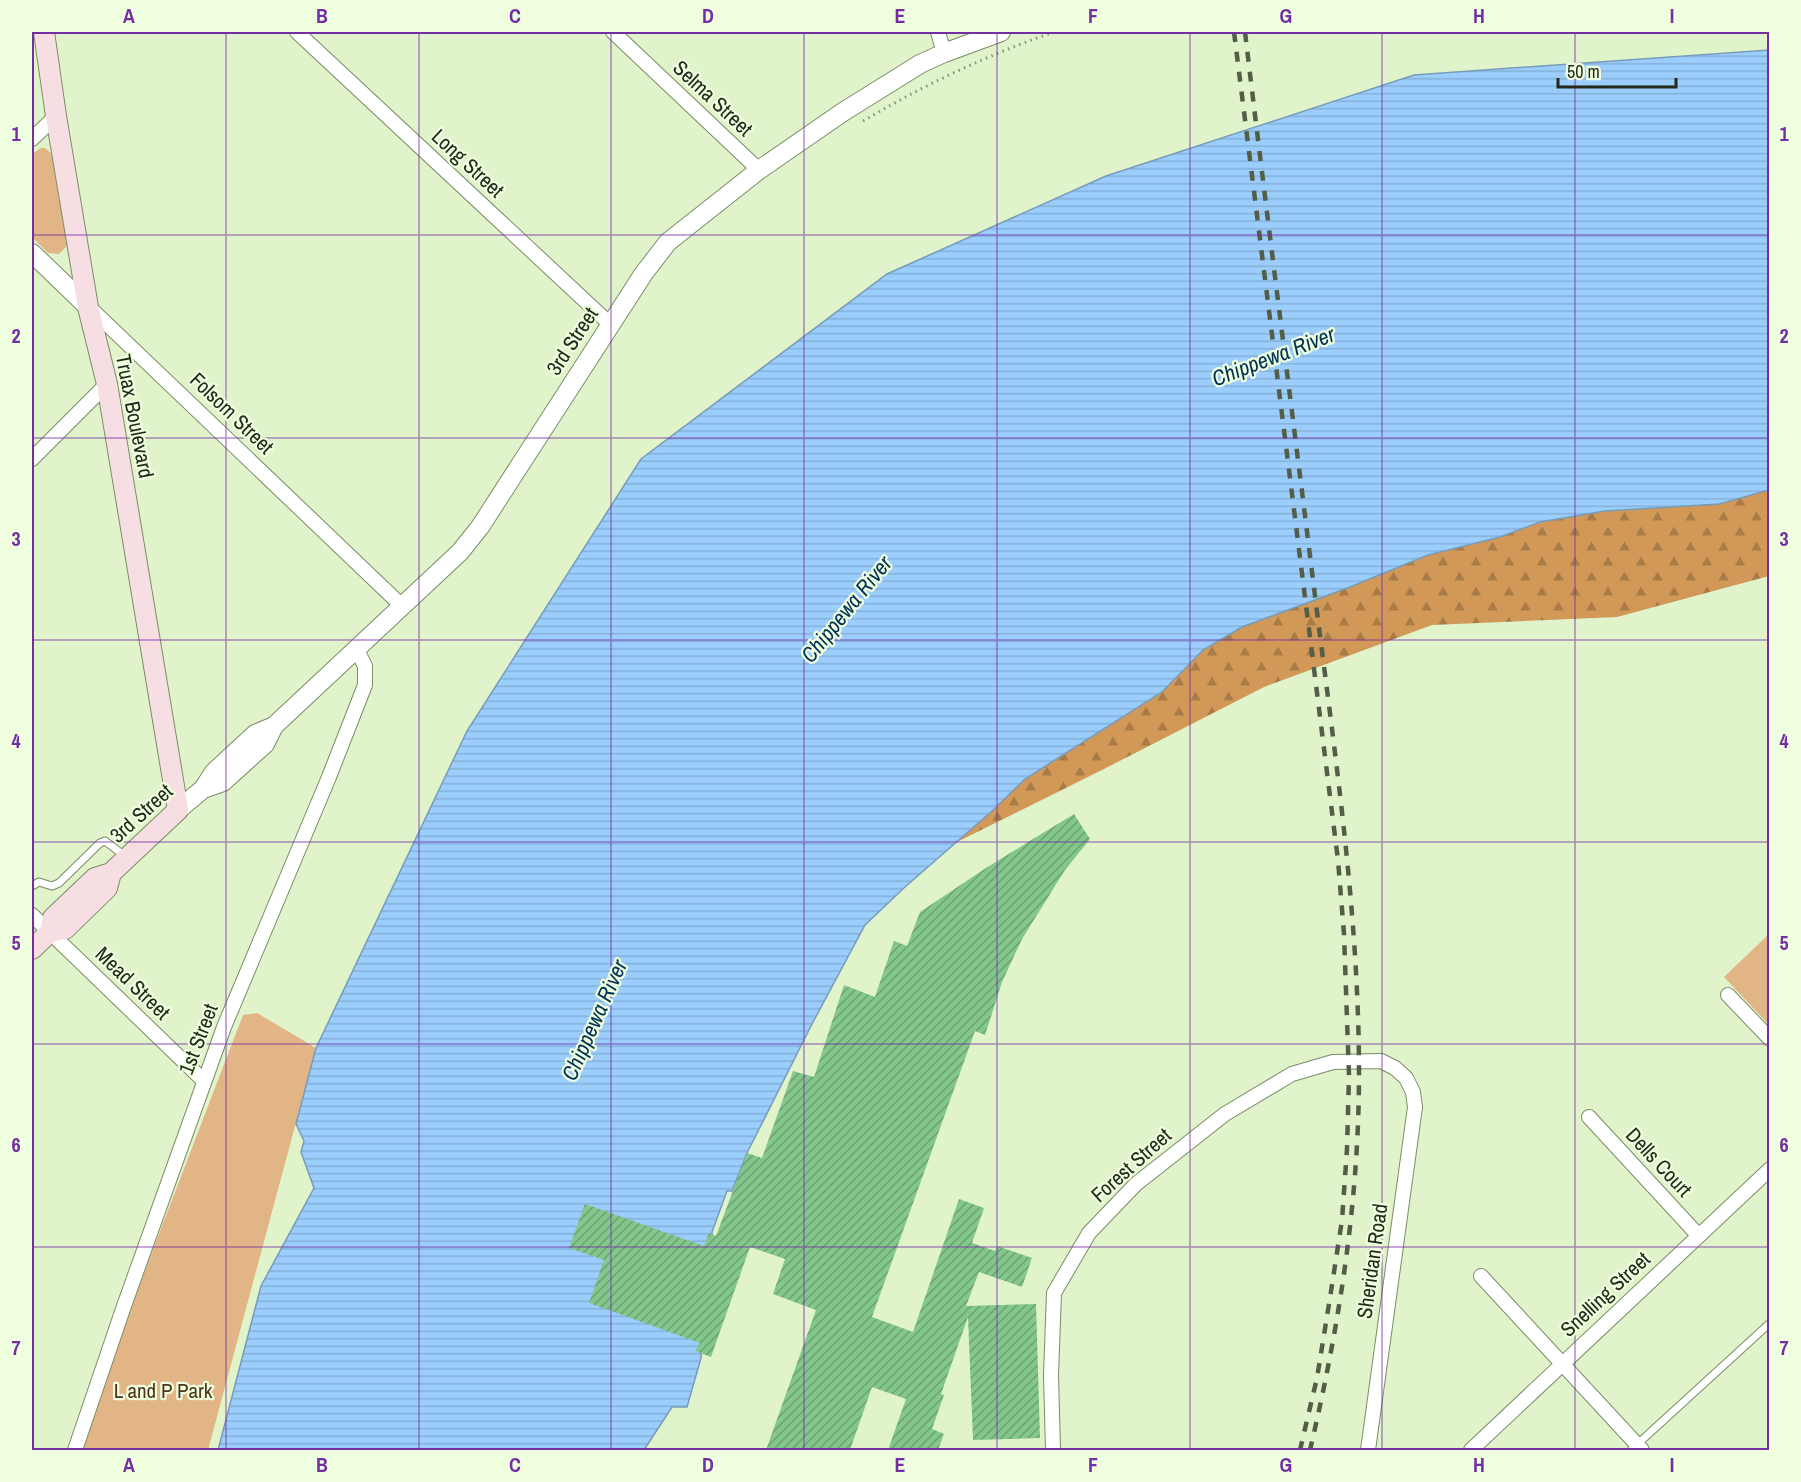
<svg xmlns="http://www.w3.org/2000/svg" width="1801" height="1482" font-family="'Archivo Narrow',sans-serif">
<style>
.forest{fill:url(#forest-firs)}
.green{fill:#e2b586}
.water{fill:url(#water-rules);stroke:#779cb9;stroke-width:1.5}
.building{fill:url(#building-hatch)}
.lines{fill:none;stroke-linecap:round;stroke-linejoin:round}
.service-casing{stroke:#7b8c67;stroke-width:9}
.minor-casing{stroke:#7b8c67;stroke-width:16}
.tertiary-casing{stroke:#7b8c67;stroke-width:20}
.secondary-casing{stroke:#7b8c67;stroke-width:22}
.path{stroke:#879477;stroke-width:3;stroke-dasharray:1.5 4.5;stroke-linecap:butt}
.service{stroke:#fff;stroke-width:7}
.minor{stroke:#fff;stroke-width:14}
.tertiary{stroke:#fff;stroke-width:18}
.secondary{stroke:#f6dee2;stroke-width:20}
.rail{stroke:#535d47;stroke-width:4.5;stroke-dasharray:10 10;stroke-linecap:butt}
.grid{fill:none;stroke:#722ea2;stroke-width:1.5;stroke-opacity:0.55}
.labels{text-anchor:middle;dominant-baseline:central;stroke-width:4.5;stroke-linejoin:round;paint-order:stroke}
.street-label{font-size:21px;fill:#232a1b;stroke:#effede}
.park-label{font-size:21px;fill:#4e3519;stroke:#effede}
.water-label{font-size:22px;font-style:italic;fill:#003156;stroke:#effede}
.neatline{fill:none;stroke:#722ea2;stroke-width:2}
.grid-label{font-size:20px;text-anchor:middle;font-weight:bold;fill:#722ea2}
</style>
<defs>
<pattern id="forest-firs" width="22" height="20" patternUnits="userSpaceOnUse" patternTransform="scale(1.5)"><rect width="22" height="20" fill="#d19857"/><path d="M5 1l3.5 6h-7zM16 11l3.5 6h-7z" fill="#a97c47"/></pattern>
<pattern id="water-rules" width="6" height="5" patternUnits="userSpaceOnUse" patternTransform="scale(1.5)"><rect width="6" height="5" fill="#9bcdfd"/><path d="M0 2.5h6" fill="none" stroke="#85b0d8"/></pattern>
<pattern id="building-hatch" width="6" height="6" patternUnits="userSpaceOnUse" patternTransform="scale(1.5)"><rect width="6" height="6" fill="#83c78d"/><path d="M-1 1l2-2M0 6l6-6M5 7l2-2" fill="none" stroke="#6ba272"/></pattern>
</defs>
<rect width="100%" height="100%" fill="#e0f3ca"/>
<path class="forest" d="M1769,490V576L1617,617L1432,625L1264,687L1104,769L955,843L1025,779L1162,692L1203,650L1242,627L1350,587L1428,555L1500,537L1540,522L1605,511L1719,504Z"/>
<path class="green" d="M41,148H45L54,156L68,245L59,254L48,253L32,237V154Z
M1769,934V1025L1724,977Z
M257,1013L316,1048L208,1450H76L243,1015Z"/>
<path class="water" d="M1769,50V490L1719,504L1605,511L1540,522L1500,537L1428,555L1350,587L1242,627L1203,650L1162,692L1025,779L992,811L905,887L865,925L812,1024L747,1153L732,1191H727L712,1232L713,1241L709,1261L701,1358L687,1407H672L644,1450H218L261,1286L314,1188L301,1152L304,1141L296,1124L316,1048L467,731L641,459L887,274L1106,176L1414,75Z"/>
<path class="building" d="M1074,814L1090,839L1065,870L1022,939L1002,982L985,1035L975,1031L872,1317L913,1332L959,1199L984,1208L972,1243L995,1251L997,1246L1032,1258L1022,1287L979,1272L966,1306L1036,1304L1040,1438L973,1440L968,1317L941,1394L944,1395L932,1429L944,1434L938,1450H888L906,1399L872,1387L850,1450H766L816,1310L773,1294L785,1259L750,1247L711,1357L695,1351L700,1343L589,1303L604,1260L569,1248L585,1204L704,1246L709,1233L716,1236L747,1153L762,1158L793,1071L814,1077L844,985L875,997L894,941L907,946L920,912L986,868Z"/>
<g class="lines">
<defs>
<path id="service" d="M32,886L39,882L52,886L59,883L100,843L105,841L125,856
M1631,1450L1770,1323"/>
<path id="minor" d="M297,32L611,325
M613,32L759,170
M938,32L944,53
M32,139L56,116
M89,307L402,606
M32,459L107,384
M32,915L204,1081
M1728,995L1770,1039
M1589,1117L1698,1235
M1481,1276L1642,1450
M75,1450L124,1306L224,1027L329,777L365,685V666L357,650
M1053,1450L1051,1375L1054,1293L1089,1233L1136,1184L1225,1114L1292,1074L1333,1062L1381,1061L1395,1068L1406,1078L1413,1092L1415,1107L1368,1450
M1471,1450L1770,1169"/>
<path id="tertiary" d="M32,253L88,307
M203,789L223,782L265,744L274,726L460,552L480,527L644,273L668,242L759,170L843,112L920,64L944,53L1001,32
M178,810L203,789L214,772L255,734L274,726"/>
<path id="secondary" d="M44,32L56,116L88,307L107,384L178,810L111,873L95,878L53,918L50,932
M32,949L50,932L65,929L107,888L111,873"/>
</defs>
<use href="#service" class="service-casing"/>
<use href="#minor" class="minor-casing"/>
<use href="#tertiary" class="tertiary-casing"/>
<use href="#secondary" class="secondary-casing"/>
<path class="path" d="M863,121C924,85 987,55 1054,32"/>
<use href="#service" class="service"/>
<use href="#minor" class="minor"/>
<use href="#tertiary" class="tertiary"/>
<use href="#secondary" class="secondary"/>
<path class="rail" d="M1234,32L1338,860L1344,934L1349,1076L1347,1149L1342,1220L1330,1298L1317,1378L1300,1450
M1245,32C1267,217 1291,402 1314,588C1334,749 1359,911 1359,1074C1359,1201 1339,1327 1310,1450"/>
</g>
<path class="grid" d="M226,32V1450M419,32V1450M611,32V1450M804,32V1450M997,32V1450M1190,32V1450M1382,32V1450M1575,32V1450M32,235H1770M32,438H1770M32,640H1770M32,842H1770M32,1044H1770M32,1247H1770"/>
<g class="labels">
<g class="street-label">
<text transform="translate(713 98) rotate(43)">Selma Street</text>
<text transform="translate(468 163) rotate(43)">Long Street</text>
<text transform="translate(572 341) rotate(-57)">3rd Street</text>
<text transform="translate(232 413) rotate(44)">Folsom Street</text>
<text transform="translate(135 416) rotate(79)">Truax Boulevard</text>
<text transform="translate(141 813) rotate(-42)">3rd Street</text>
<text transform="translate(133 983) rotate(44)">Mead Street</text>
<text transform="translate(198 1039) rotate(-69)">1st Street</text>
<text transform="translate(1659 1162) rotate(47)">Dells Court</text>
<text transform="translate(1131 1165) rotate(-42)">Forest Street</text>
<text transform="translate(1372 1261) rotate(-82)">Sheridan Road</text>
<text transform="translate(1605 1294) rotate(-43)">Snelling Street</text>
</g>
<g class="park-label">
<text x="163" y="1390">L and P Park</text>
</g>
<g class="water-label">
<text transform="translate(1273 356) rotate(-21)">Chippewa River</text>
<text transform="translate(846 609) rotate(-51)">Chippewa River</text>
<text transform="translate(594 1020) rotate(-66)">Chippewa River</text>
</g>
</g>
<rect width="1801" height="1482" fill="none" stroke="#effede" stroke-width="66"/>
<path d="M1558 78v9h118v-9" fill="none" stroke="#232a1b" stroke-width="3"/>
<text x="1567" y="78" font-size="18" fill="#232a1b" stroke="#effede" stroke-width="4.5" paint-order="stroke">50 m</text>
<rect x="33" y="33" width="1735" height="1416" class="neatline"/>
<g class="grid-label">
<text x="129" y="23">A</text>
<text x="322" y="23">B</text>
<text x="515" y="23">C</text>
<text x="708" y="23">D</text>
<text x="900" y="23">E</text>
<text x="1093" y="23">F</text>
<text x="1286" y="23">G</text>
<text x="1479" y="23">H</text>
<text x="1672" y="23">I</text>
<text x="16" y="141">1</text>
<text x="1784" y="141">1</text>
<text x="16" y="343">2</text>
<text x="1784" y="343">2</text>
<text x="16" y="546">3</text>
<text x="1784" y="546">3</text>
<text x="16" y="748">4</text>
<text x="1784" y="748">4</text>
<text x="16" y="950">5</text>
<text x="1784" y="950">5</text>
<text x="16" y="1152">6</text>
<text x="1784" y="1152">6</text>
<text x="16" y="1355">7</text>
<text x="1784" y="1355">7</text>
<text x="129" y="1472">A</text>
<text x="322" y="1472">B</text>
<text x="515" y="1472">C</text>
<text x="708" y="1472">D</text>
<text x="900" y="1472">E</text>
<text x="1093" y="1472">F</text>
<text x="1286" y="1472">G</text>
<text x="1479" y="1472">H</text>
<text x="1672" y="1472">I</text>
</g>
</svg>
